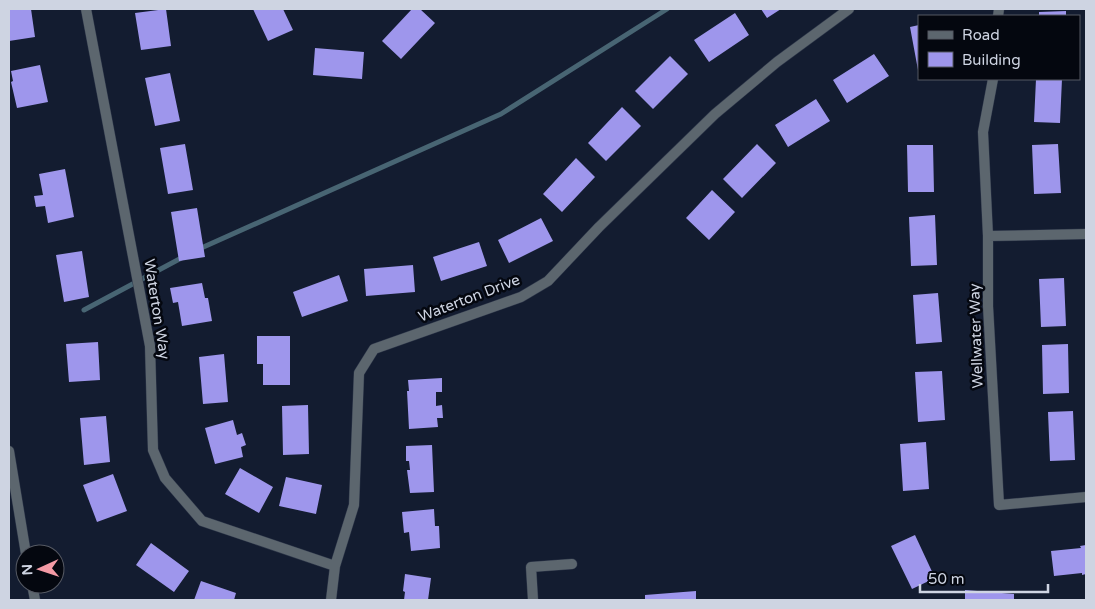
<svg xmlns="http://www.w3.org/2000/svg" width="1095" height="609" font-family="'Varela Round',sans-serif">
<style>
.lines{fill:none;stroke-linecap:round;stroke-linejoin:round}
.stream{stroke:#486573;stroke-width:5}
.building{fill:#9e96ec}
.service-casing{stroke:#2d3649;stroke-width:11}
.minor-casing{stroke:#2d3649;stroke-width:11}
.tertiary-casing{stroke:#2d3649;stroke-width:11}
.service{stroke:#5c666e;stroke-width:10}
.minor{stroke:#5c666e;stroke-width:10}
.tertiary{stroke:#5c666e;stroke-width:10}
.labels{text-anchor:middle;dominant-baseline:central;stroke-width:5;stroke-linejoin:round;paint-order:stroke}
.street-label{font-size:15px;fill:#ced4e2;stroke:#04070f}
</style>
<rect width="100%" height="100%" fill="#131c30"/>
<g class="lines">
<path class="stream" d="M199,249L501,114L667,9
M84,310L185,256"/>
</g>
<path class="building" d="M9,9H31L35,37L9,41Z
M166,9L171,46L141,50L135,13Z
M253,9H283L293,30L268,41Z
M412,9H420L435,23L401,59L382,41Z
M761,9H781L767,18Z
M1066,11V16H1039V12Z
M735,13L749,35L709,62L694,40Z
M919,25V70H918L910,27Z
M315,48L364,52L362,79L313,75Z
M874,54L889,76L847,103L833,80Z
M670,56L688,74L653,109L635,91Z
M40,65L48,102L17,108L11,82L13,81L11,71Z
M170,73L180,121L155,126L145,78Z
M1036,79H1062L1060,123L1034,122Z
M816,99L830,121L788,147L775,125Z
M622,107L641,126L606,161L588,143Z
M185,144L193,190L168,194L160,148Z
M757,144L776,163L742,198L723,179Z
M1058,144L1061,193L1034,194L1032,145Z
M907,145H933L934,192H908Z
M576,158L595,177L562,212L543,194Z
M65,169L74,217L48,223L45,206L36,207L34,196L43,195L39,174Z
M712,190L735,212L709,240L686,218Z
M197,208L205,257L179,261L171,212Z
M935,215L937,265L911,266L909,217Z
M541,218L553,241L509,263L498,240Z
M479,242L487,266L441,281L433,257Z
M82,251L89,297L64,302L56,255Z
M413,265L415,292L366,296L364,269Z
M339,275L348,301L302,317L293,292Z
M1064,278L1066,326L1041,327L1039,279Z
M202,283L205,298H208L212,321L182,326L178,302L173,303L170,288Z
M938,293L942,342L916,344L913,295Z
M257,336H290V385H263V364H257Z
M98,342L100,380L69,382L66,344Z
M1068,344L1069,393L1043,394L1042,345Z
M224,354L228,402L203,404L199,357Z
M942,371L945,420L918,422L915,372Z
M442,378V392H436V406L442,405L443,418H437L438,427L409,429L407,391H409L408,380Z
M308,405L309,454L283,455L282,406Z
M1073,411L1075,460L1050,461L1048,412Z
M106,416L110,462L84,465L80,418Z
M233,420L237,435L242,433L246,445L241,447L243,457L215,464L205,428Z
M926,442L929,489L903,491L900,444Z
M432,445L434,492L410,493L407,470H410L409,461H406V446Z
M240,468L273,487L259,513L225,494Z
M113,474L127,511L97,522L83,485Z
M286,477L322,485L316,514L279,506Z
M434,509L435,526H439L440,548L411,551L409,532L404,533L402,512Z
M915,535L935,578L912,589L891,546Z
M151,543L189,571L174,592L136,565Z
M1086,545V574L1082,575V573L1054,576L1051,551L1081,548L1080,546Z
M405,574L431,578L428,600H404L405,592L403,591Z
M201,581L236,593L234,600H194Z
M965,590L1014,594V600H965Z
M696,591V600H645V595Z"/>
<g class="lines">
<defs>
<path id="service" d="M533,600L531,567L572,564"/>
<path id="minor" d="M86,9L150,346L153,450L165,478L202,521L335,566
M998,16L999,9
M993,79L983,132L988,236V306L999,505L1086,497
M988,236L1086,234
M331,600L335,566L354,505L359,373L374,349L521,297L548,281L599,227L715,114L777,62L849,9"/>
<path id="tertiary" d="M9,451L26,554
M32,584L35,600"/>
</defs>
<use href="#service" class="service-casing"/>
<use href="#minor" class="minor-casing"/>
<use href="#tertiary" class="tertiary-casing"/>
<use href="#service" class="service"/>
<use href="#minor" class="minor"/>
<use href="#tertiary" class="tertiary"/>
</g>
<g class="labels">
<g class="street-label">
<text transform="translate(469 298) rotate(-21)">Waterton Drive</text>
<text transform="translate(157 309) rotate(81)">Waterton Way</text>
<text transform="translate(976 336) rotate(-92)">Wellwater Way</text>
</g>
</g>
<rect width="1095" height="609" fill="none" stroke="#ced4e2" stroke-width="20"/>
<rect x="918" y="15" width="162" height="65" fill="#04070f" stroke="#555963"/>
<rect x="928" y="31" width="25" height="8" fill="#5c666e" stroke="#555963"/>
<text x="962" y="40" font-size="15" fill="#ced4e2">Road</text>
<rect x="928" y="52" width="25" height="15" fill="#9e96ec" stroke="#555963"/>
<text x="962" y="65" font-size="15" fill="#ced4e2">Building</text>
<g transform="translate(40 569) rotate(267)"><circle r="24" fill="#04070f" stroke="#555963"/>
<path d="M0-4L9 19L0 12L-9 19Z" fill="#f49aa5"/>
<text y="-8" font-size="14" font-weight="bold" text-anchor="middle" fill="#ced4e2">N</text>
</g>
<path d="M920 584v8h128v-8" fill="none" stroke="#ced4e2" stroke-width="2.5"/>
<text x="928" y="584" font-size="15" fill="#ced4e2" stroke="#04070f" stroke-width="4" paint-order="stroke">50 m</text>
</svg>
